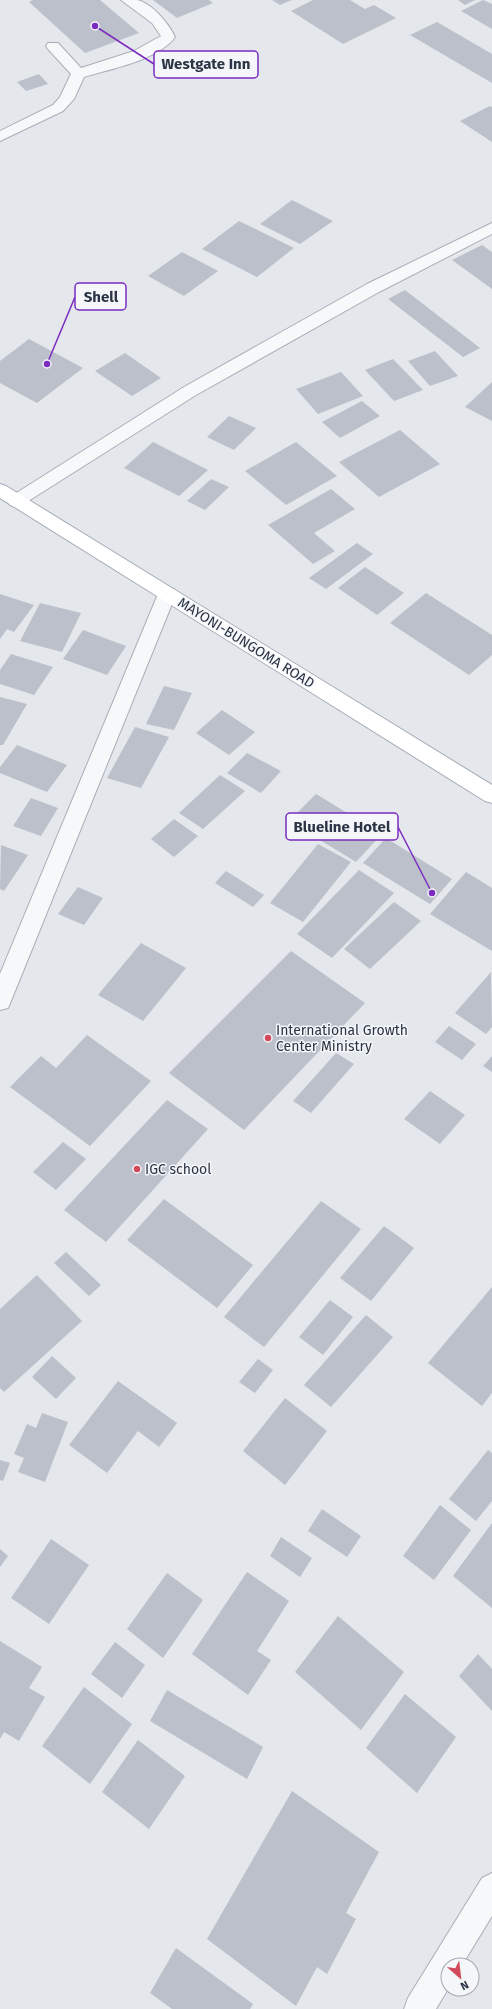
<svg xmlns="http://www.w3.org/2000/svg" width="492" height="2009" font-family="'Fira Sans',sans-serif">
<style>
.building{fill:#bbc0ca}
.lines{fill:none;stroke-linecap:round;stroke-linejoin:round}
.street-casing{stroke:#a9aeb7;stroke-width:2}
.primary-casing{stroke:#a3abb8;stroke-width:2}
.street{fill:#f7f8fa;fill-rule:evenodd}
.primary{fill:#fff;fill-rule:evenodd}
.poi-dot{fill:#d1495b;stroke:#f4f6f9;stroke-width:1.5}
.labels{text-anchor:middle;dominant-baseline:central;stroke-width:3;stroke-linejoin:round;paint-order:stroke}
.street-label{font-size:14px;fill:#2b3445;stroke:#f4f6f9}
.poi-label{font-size:14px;fill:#2b3445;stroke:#f4f6f9;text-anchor:start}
.leader{fill:none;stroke:#7b2cbf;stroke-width:1.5}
.callout-dot{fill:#7b2cbf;stroke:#f4f6f9;stroke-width:1.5}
.callout{fill:#f4f6f9;stroke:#7b2cbf;stroke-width:1.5}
.callout-label{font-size:15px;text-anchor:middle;font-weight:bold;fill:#2b3445}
</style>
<rect width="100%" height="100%" fill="#e4e7ec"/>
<path class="building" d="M33,0H100L139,33L85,53L29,2Z
M153,0H209L213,3L177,18Z
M272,0H292L280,5Z
M313,0H350L365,9L374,5L396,18L343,44L291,11Z
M458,0H475L465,5Z
M483,0L492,4V29L461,11Z
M437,22L492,54V83L410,35Z
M39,74L48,84L26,91L17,82Z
M490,106L492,107V142L460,121Z
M292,200L333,221L300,244L260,224Z
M239,221L294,248L257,277L202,249Z
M482,245L492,252V289L452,260Z
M182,252L218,271L184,296L148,276Z
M405,290L480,348L463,357L388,299Z
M29,339L83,368L37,403L0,383V361Z
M435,351L458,376L430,386L408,361Z
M125,353L161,378L132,396L95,371Z
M393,359L423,390L394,401L365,370Z
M341,372L363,396L318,414L296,389Z
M492,382V421L465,407Z
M362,401L380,416L340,438L322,422Z
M229,416L256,428L234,450L207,437Z
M400,430L440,464L379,497L339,462Z
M153,442L208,470L179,496L124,468Z
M296,442L337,476L286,505L245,471Z
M211,479L229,487L205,510L187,501Z
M331,489L355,509L314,533L335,551L313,564L268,525Z
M357,543L373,554L326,589L309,578Z
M365,567L404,593L377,615L338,588Z
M426,593L492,635V655L469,675L390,623Z
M0,594L34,605L14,632L7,629L0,639Z
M40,603L81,613L62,652L20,641Z
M83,630L126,646L107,675L63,659Z
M11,654L53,667L34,695L0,684V670Z
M164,686L192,693L174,730L146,724Z
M0,697L27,704L3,745H0Z
M222,710L255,732L229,755L196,733Z
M135,727L169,737L141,788L107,778Z
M17,745L67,765L47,792L0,773V767Z
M247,753L281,771L261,793L227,773Z
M220,775L245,791L203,829L179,813Z
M316,794L382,834L356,862L289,821Z
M31,798L58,808L41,836L13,826Z
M174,819L198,836L174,857L151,839Z
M386,838L452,879L430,904L363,863Z
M318,844L351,862L303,922L270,903Z
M1,845L28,855L4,891L0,889Z
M359,870L394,893L332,958L297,934Z
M226,871L264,895L253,907L215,883Z
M466,872L492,888V951L430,914Z
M78,887L103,898L84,925L58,914Z
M394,902L421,921L370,969L344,949Z
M141,943L186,968L143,1021L98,995Z
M291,951L365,1003L244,1130L169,1073Z
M491,972L492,1027L486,1034L455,1013Z
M449,1026L476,1044L462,1060L435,1042Z
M87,1035L151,1081L90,1146L10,1087L41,1056L56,1068Z
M336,1053L354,1064L311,1113L293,1101Z
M492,1056V1072L483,1066Z
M430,1091L465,1115L440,1144L404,1119Z
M167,1100L208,1129L106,1242L64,1210Z
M63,1142L86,1159L56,1190L33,1172Z
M164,1199L253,1265L217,1308L127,1240Z
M321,1201L361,1229L264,1347L224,1317Z
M384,1226L414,1248L371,1301L340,1278Z
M66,1252L101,1285L89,1296L54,1263Z
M37,1275L82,1321L4,1392L0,1388V1309Z
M492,1287V1393L482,1406L428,1363Z
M330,1300L353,1317L323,1355L299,1337Z
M366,1315L393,1337L331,1407L304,1385Z
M52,1356L76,1378L56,1399L32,1377Z
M258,1359L273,1370L255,1393L239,1382Z
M118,1381L177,1423L159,1447L138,1431L107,1473L69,1445Z
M285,1398L327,1431L285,1485L243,1451Z
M42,1413L68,1422L45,1482L18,1472L24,1458L14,1454L27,1424L36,1428Z
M488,1450L492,1453V1501L476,1521L449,1499Z
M0,1460L10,1463L3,1481L0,1480Z
M440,1505L471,1530L434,1580L403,1556Z
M322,1509L361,1536L347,1557L308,1531Z
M492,1523V1608L453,1576Z
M281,1537L312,1558L300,1577L270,1556Z
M51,1539L89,1565L49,1624L11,1598Z
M0,1549L8,1556L0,1567Z
M247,1572L289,1601L257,1651L271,1660L248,1695L192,1654Z
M167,1573L203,1600L163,1658L127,1629Z
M338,1616L404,1672L361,1730L295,1672Z
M0,1641L42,1667L29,1688L45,1697L19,1741L4,1732L0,1739Z
M115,1642L145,1665L122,1698L91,1674Z
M478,1654L492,1669V1711L459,1676Z
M84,1687L132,1724L90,1784L42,1746Z
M167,1690L263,1747L247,1779L150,1721Z
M405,1694L456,1737L417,1793L366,1748Z
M138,1740L185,1776L149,1829L102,1792Z
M292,1791L379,1852L346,1913L356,1919L327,1974L317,1967L296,2006L207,1939Z
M176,1948L253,2004L250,2009H172L150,1993Z"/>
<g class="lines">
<defs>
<path id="street" d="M121,0C126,0 132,0 137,0C152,3 169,24 175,37C159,60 110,69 84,77L74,99L63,111L0,141V131L53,105L60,97L71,74L48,49L46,46L48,43H58L81,68L134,51L161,36L152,23Z
M492,223V234L379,292L196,395L22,505L16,507L10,505L7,501L10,497L184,387L367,284Z
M167,587L174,589L176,594L11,1001L8,1008L0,1010V974L158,594L160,589Z
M492,1873V1916L462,1965H448V1989L436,2009H404L408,1998L482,1878Z"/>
<path id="primary" d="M0,484L6,486L492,785V803L485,801L0,498Z"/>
</defs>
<use href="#street" class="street-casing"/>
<use href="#primary" class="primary-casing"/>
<use href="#street" class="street"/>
<use href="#primary" class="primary"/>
</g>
<g class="poi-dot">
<circle cx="268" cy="1038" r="4"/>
<circle cx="137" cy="1169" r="4"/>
</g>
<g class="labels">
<g class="street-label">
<text transform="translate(246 643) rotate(32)">MAYONI-BUNGOMA ROAD</text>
</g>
<g class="poi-label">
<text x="276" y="1030">International Growth<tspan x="276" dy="16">Center Ministry</tspan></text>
<text x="145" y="1169">IGC school</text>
</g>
</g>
<path class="leader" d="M95 26L154 64M47 364L75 297M432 893L398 827"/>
<g class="callout-dot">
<circle cx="95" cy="26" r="4"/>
<circle cx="47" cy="364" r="4"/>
<circle cx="432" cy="893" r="4"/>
</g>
<g class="callout">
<rect x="154" y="51" width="104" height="27" rx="4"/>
<rect x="75" y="283" width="51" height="27" rx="4"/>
<rect x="286" y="813" width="112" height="27" rx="4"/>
</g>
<g class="callout-label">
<text x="206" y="69">Westgate Inn</text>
<text x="101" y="302">Shell</text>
<text x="342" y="832">Blueline Hotel</text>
</g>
<g transform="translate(460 1977) rotate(152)"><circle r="19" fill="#f4f6f9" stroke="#a4a8b1"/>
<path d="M0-3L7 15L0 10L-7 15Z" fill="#d1495b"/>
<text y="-6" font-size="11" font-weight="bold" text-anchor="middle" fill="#2b3445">N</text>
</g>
</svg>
